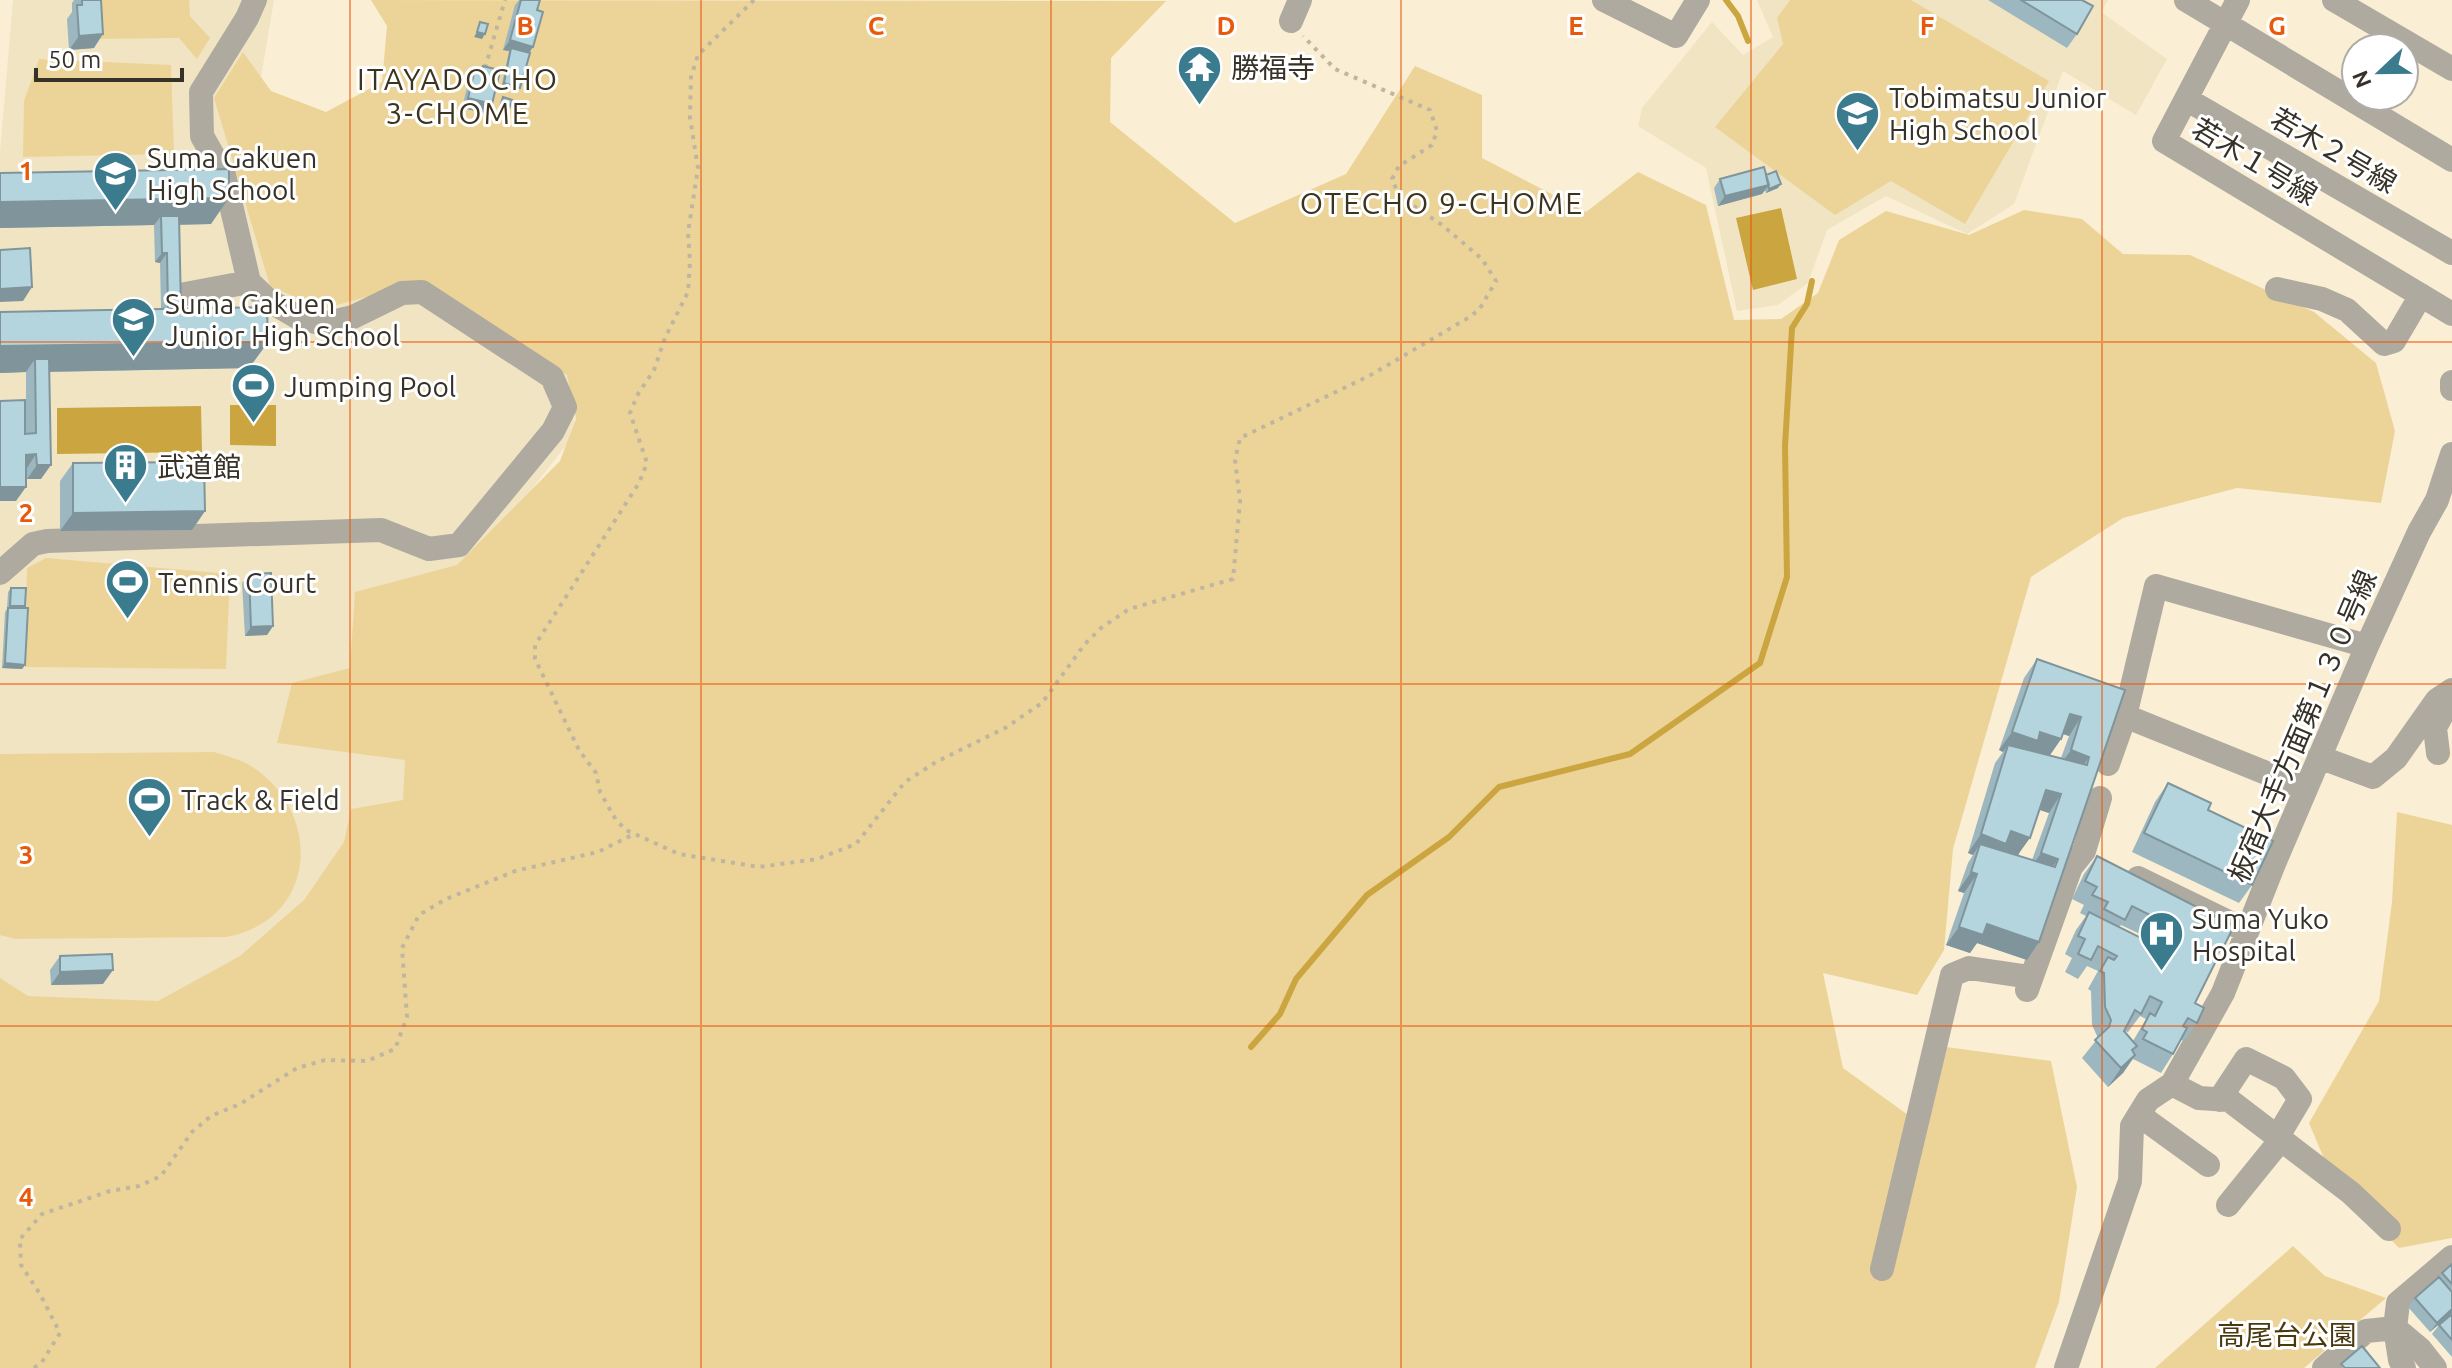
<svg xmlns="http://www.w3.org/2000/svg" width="2452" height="1368" font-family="Ubuntu,'Noto Sans JP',sans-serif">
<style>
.built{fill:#f1e4c3}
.green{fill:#ecd499}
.water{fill:#caa540}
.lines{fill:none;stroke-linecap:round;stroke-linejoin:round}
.stream{stroke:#caa540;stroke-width:6}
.path{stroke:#bfb6a0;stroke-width:4;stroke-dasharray:4 6;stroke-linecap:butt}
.minor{stroke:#aeaa9f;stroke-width:24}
.wall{fill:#9cb7bf;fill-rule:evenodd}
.shaded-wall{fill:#7f959b}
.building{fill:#b5d5de;stroke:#7f959b;stroke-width:2}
.grid{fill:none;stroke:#e8590c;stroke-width:2;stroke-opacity:0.55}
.labels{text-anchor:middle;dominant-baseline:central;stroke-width:6;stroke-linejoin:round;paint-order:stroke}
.poi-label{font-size:28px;fill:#373228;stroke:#fff;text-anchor:start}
.street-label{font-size:28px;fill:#373228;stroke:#fff}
.park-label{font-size:28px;fill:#48390e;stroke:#fff}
.neighbourhood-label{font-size:30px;letter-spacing:2px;fill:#3c341e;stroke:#fff}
.grid-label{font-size:26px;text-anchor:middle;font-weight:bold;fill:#e8590c;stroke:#fff;stroke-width:6;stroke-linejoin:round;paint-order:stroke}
</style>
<rect width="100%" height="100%" fill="#faefd4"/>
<path class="built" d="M13,0H274L245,173L419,266L573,378L575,434L438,609L430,820L191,1021L0,999V152Z
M1757,0H2108L2101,12L2167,59L2136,115L2063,71L2014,204L1967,234L1886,196L1827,230L1808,283L1778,305L1737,311L1706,168L1638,126L1642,108L1712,22L1743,55L1773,37Z"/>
<path class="green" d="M92,0H189L190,16L210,38L197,59L179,38L94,39Z
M371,0L1166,1L1111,58L1110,122L1235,223L1346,174L1415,66L1482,95V158L1586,212L1638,172L1706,205L1734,320L1781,319L1818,293L1839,240L1886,211L1969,235L2024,210L2082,219L2123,254L2190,255L2314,312L2376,363L2395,431L2381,503L2237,488L2123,518L2031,577L1953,849L1944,950L1917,995L1823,973L1843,1068L1926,1128L1946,1047L2051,1061L2077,1187L2059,1302L2035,1368H0V978L28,996L158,1001L240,956L304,900L344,842L351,809L403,800L405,760L277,743L292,683L350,668L355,592L457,565L560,461L576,419L567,375L495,334L417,283L322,309L270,286L214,98L243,52L271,91L326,112L382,82L387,26Z
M1790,0H1911L2049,81L1965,224L1891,181L1835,215L1715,127L1783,44L1777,18Z
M39,59L171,65L174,154L23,157L24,101Z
M46,558L230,574L226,669L25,667L27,568Z
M214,752C227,756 243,760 254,768C324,816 316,921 226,937L15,939L0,935V754Z
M2397,812L2452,825V1238L2399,1248L2334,1182L2309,1123L2379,1001L2392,902Z
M2293,1246L2325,1276L2386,1298L2304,1368H2155Z"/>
<path class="water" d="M1781,208L1797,279L1753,290L1736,218Z
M230,405H276V446L230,445Z
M201,406L202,452L57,454V408Z"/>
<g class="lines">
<path class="stream" d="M1726,0L1738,16L1748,41
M1251,1047L1280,1014L1296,979L1367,895L1449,837L1499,787L1630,754L1760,663L1787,577L1785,446L1792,328L1807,304L1812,281"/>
<path class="path" d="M754,0L698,55L691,77L690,118L698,168L688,233L690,261L688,292L665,338L654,370L638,394L630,413L647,463L639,483L535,645V659L579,750L596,773L600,792L616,820L626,830L679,854L759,867L817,859L856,844L905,782L936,762L1005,728L1042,703L1084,645L1101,628L1129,609L1233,579L1240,501L1235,460L1240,438L1369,376L1468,318L1479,310L1496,281L1482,259L1442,225L1399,196L1392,179L1399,166L1432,145L1437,131L1430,110L1335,69L1303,36
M485,68L505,0
M24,511L28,524
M34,1368L42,1362L60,1333L40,1294L21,1265L20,1239L42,1214L110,1191L139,1186L161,1176L192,1132L211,1116L240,1104L297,1068L325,1060L367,1061L395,1049L407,1017L402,948L419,915L446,899L515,871L598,852L634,834"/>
<path class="minor" d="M1604,0L1676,36L1698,0
M2186,0L2452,160
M2238,0L2164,141L2452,314
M2334,0L2452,69
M1291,21L1300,0
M2186,99L2452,253
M2277,289L2322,299L2347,310L2384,344L2394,341L2421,295
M180,295L249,282
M2452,382V389
M0,573L33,544L47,541L381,530L429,549L459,545L553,431L565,407L552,377L422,292L402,293L353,317L324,324L299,318L268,300L249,282L224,175L202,136L201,92L247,18L255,0
M2125,716L2306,789
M2438,753L2435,728L2448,703
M2319,757L2373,777L2396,758L2437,700L2452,690
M2108,764L2125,716L2156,586L2367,646
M2138,878L2247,931
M2027,990L2071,867L2084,851L2100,798
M2172,1084L2199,1098L2229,1100L2351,1193L2389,1229
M2219,1100L2246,1059L2284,1078L2300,1099L2281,1131L2275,1147L2228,1205
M2139,1115L2208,1165
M1882,1269L1952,975L1969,968L2030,977
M2066,1368L2130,1181L2132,1126L2148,1100L2172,1084L2223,993L2273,866L2367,646L2419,532L2437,500L2452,454
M2324,1368L2366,1331L2395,1328L2400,1360L2404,1368
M2435,1368L2420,1349L2395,1328L2398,1303L2452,1257"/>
</g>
<path class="wall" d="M74,0H101L94,48L69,50L67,19L72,12V3Z
M519,0H540L530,53L520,88L517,92L501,88L509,51L503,50L515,5Z
M1988,0H2082L2077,34L2067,48Z
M483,66L485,113L462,108L469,79L475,69L480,70Z
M0,173L211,224L179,225L181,309L268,342L249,368L49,372L41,479H27L26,468L16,501L25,434H26V372L0,373V312L161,309L160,263L155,262L154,225L0,228Z
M1766,175L1778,188L1766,193L1765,190L1762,194L1718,206L1714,188L1720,179Z
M73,463L205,511L192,530L60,531V481Z
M249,574L273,626L267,635L245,636L242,583Z
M11,588L25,606L24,608L25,665L22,669L2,668L5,612L7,609L8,592Z
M2037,659L2125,690L2039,942L2027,960L1977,943L1970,953L1946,945L1964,893L1958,891L1968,863L1973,855L1968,853L1995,763L2003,752L1999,750L2024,678ZM2063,734L2069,736L2061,758L2050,755L2061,739ZM2040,810L2049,813L2032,860L2018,856Z
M2168,783L2208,810L2252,885L2239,903L2132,852L2155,802Z
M2097,856L2222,950L2214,960L2195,1003L2197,1023L2184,1041L2181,1040L2173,1054L2161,1073L2133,1059L2123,1073L2108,1087L2082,1058L2098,1038L2092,1025L2091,991L2088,989L2098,971L2087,966L2078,979L2065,972L2072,958L2065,954L2076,930L2086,916L2080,913L2084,905L2072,899L2084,874ZM2121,925L2142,935L2140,938L2119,927ZM2140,1016L2146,1019L2133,1041L2124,1031L2128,1032Z
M60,956L103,984L51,985L50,970Z
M2452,1264V1313L2430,1332L2408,1307L2415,1298Z
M2452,1314V1357L2432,1334L2439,1325Z"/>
<path class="shaded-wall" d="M477,32L485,34L482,39L474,37Z
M103,34L94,48L69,50L79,36Z
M510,40L533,47L527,56L511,48L509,51L503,50Z
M504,83L520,88L517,92L501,88Z
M468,98L492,104L485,113L462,108Z
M500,107L509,109L505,114L497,111Z
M1781,184L1778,188L1766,193L1769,189Z
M1769,185L1762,194L1718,206L1725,196Z
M229,198L211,224L161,225V216L154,225L0,228V202Z
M162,253H167L160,263L155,262Z
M32,287L23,301L0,302V289Z
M268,342L249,368L35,372V359L26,372L0,373V346Z
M36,454L27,468H16L26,455Z
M37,465H51L41,479H27Z
M0,487H26L16,501H0Z
M205,511L192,530L60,531L73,513Z
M273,626L267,635L245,636L251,627Z
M5,663L25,665L22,669L2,668Z
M2070,714L2081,717L2069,736L2057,732Z
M2012,732H2040L2061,739L2048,758L2008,745L2003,752L1999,750Z
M2071,750L2089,757L2077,775L2058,768Z
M2046,790L2061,794L2049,813L2034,808Z
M2011,831L2030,838L2017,856L1980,844L1973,855L1968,853L1981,834Z
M2041,853L2058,859L2045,877L2028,872Z
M1971,872L1977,874L1964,893L1958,891Z
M1987,924L2039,942L2027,960L1977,943L1970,953L1946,945L1959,927Z
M113,970L103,984L51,985L60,972Z
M2135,1055L2123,1073L2108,1087L2121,1068Z
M2452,1309V1313L2430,1332L2437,1323Z"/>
<path class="building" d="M82,0H101L103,34L79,36L77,5H82Z
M521,0H540L537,10L543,12L533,47L510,40Z
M2021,0H2082L2093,6L2077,34Z
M480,22L488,24L485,34L477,32Z
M511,48L530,53L520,88L504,83Z
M483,66L495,69L494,74L499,75L492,104L468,98L475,69L482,71Z
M503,97L512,100L509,109L500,107Z
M1764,167L1769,185L1725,196L1720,179Z
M229,169V198L0,202V173Z
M1776,171L1781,184L1769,189L1766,175Z
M161,216H179L181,309H168L167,253H162Z
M30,248L32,287L0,289V250Z
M267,307L268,342L0,346V312Z
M35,359H49L51,465H37L36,454L26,455V487H0V401L25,400V434L36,433Z
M204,462L205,511L73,513V463Z
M271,573L273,626L251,627L249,574Z
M11,588H26L25,606H10Z
M8,608H28L25,665L5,663Z
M2037,659L2125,690L2039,942L1987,924L1983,935L1959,927L1977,874L1971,872L1980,844L2055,867L2058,859L2041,853L2061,794L2046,790L2030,838L2011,831L2006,844L1981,834L2008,745L2087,765L2089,757L2071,750L2081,717L2070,714L2061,739L2040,732L2038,741L2012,732Z
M2168,783L2211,803L2208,810L2273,841L2252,885L2144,833Z
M2097,856L2234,926L2222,950L2215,947L2209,958L2216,961L2195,1003L2204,1008L2197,1023L2188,1018L2183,1026L2187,1028L2173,1054L2143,1039L2147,1032L2142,1029L2150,1013L2155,1016L2162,1002L2150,996L2141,1014L2135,1010L2124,1031L2137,1046L2132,1050L2135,1055L2121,1068L2095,1040L2109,1027L2111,1020L2105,1007L2104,973L2100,971L2108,957L2114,960L2117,956L2098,946L2091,960L2078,954L2085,939L2078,936L2089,912L2151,943L2157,930L2150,927L2154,917L2132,906L2125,920L2104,909L2108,902L2092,895L2097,887L2085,881Z
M112,954L113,970L60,972V956Z
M2452,1264V1284L2442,1273Z
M2439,1277L2452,1292V1309L2437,1323L2415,1298Z
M2452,1314V1340L2439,1325Z
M2362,1346L2380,1368H2345L2341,1364Z"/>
<path class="grid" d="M350,0V1368M701,0V1368M1051,0V1368M1401,0V1368M1751,0V1368M2102,0V1368M0,342H2452M0,684H2452M0,1026H2452"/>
<defs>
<symbol id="temple-pin" viewBox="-11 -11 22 30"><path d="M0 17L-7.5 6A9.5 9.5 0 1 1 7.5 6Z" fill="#3a7c8d" stroke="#fff"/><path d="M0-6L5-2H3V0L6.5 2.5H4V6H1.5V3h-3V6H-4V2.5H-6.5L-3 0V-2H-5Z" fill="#fff"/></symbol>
<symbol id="school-pin" viewBox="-11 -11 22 30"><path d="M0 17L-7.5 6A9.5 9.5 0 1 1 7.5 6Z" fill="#3a7c8d" stroke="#fff"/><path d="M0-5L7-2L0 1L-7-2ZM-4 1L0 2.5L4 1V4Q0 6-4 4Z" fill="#fff"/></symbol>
<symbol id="stadium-pin" viewBox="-11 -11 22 30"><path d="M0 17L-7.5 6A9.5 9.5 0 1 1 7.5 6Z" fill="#3a7c8d" stroke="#fff"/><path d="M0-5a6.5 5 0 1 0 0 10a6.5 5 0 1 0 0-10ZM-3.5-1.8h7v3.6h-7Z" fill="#fff"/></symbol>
<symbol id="building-pin" viewBox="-11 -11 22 30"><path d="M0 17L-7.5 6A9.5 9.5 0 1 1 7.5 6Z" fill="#3a7c8d" stroke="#fff"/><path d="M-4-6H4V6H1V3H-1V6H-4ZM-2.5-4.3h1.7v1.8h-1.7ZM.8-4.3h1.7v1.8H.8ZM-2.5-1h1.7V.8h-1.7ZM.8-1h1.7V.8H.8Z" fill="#fff"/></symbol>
<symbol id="hospital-pin" viewBox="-11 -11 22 30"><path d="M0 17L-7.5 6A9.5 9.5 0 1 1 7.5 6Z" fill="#3a7c8d" stroke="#fff"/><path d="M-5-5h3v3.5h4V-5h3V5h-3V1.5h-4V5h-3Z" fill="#fff"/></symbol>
</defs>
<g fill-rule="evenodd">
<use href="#temple-pin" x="1174" y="42" width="51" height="69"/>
<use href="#school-pin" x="1832" y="88" width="51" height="69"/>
<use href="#school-pin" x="90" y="148" width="51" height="69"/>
<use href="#school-pin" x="108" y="294" width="51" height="69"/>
<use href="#stadium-pin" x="228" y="360" width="51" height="69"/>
<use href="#building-pin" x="100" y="440" width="51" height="69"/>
<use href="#stadium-pin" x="102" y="556" width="51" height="69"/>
<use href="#stadium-pin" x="124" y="774" width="51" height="69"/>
<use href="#hospital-pin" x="2136" y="908" width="51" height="69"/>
</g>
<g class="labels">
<g class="poi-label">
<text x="1231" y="67">勝福寺</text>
<text x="1889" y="97">Tobimatsu Junior<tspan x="1889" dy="32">High School</tspan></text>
<text x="147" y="157">Suma Gakuen<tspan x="147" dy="32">High School</tspan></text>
<text x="165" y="303">Suma Gakuen<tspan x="165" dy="32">Junior High School</tspan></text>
<text x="284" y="386">Jumping Pool</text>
<text x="157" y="466">武道館</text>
<text x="158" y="582">Tennis Court</text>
<text x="181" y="799">Track &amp; Field</text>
<text x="2192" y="918">Suma Yuko<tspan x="2192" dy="32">Hospital</tspan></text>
</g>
<g class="street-label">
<text transform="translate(2334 150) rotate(30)">若木２号線</text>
<text transform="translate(2255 161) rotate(31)">若木１号線</text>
<text transform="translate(2302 726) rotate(-67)">板宿大手方面第１３０号線</text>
</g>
<g class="park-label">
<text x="2287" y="1334">高尾台公園</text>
</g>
<g class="neighbourhood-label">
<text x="458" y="79">ITAYADOCHO<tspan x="458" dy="34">3-CHOME</tspan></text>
<text x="1442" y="203">OTECHO 9-CHOME</text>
</g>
</g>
<g class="grid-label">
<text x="525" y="35">B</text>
<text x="876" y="35">C</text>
<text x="1226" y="35">D</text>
<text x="1576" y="35">E</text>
<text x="1927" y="35">F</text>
<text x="2277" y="35">G</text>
<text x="26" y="180">1</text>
<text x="26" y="522">2</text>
<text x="26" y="864">3</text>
<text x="26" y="1206">4</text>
</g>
<g transform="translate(2380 72) rotate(248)"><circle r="38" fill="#ffffff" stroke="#afada9" stroke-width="2"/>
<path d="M0-6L14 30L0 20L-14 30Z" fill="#3a7c8d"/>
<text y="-12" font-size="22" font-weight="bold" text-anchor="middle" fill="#373228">N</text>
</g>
<path d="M36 68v12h146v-12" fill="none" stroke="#373228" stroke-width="4"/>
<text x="48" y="68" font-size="24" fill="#373228" stroke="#ffffff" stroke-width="6" paint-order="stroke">50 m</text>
</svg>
